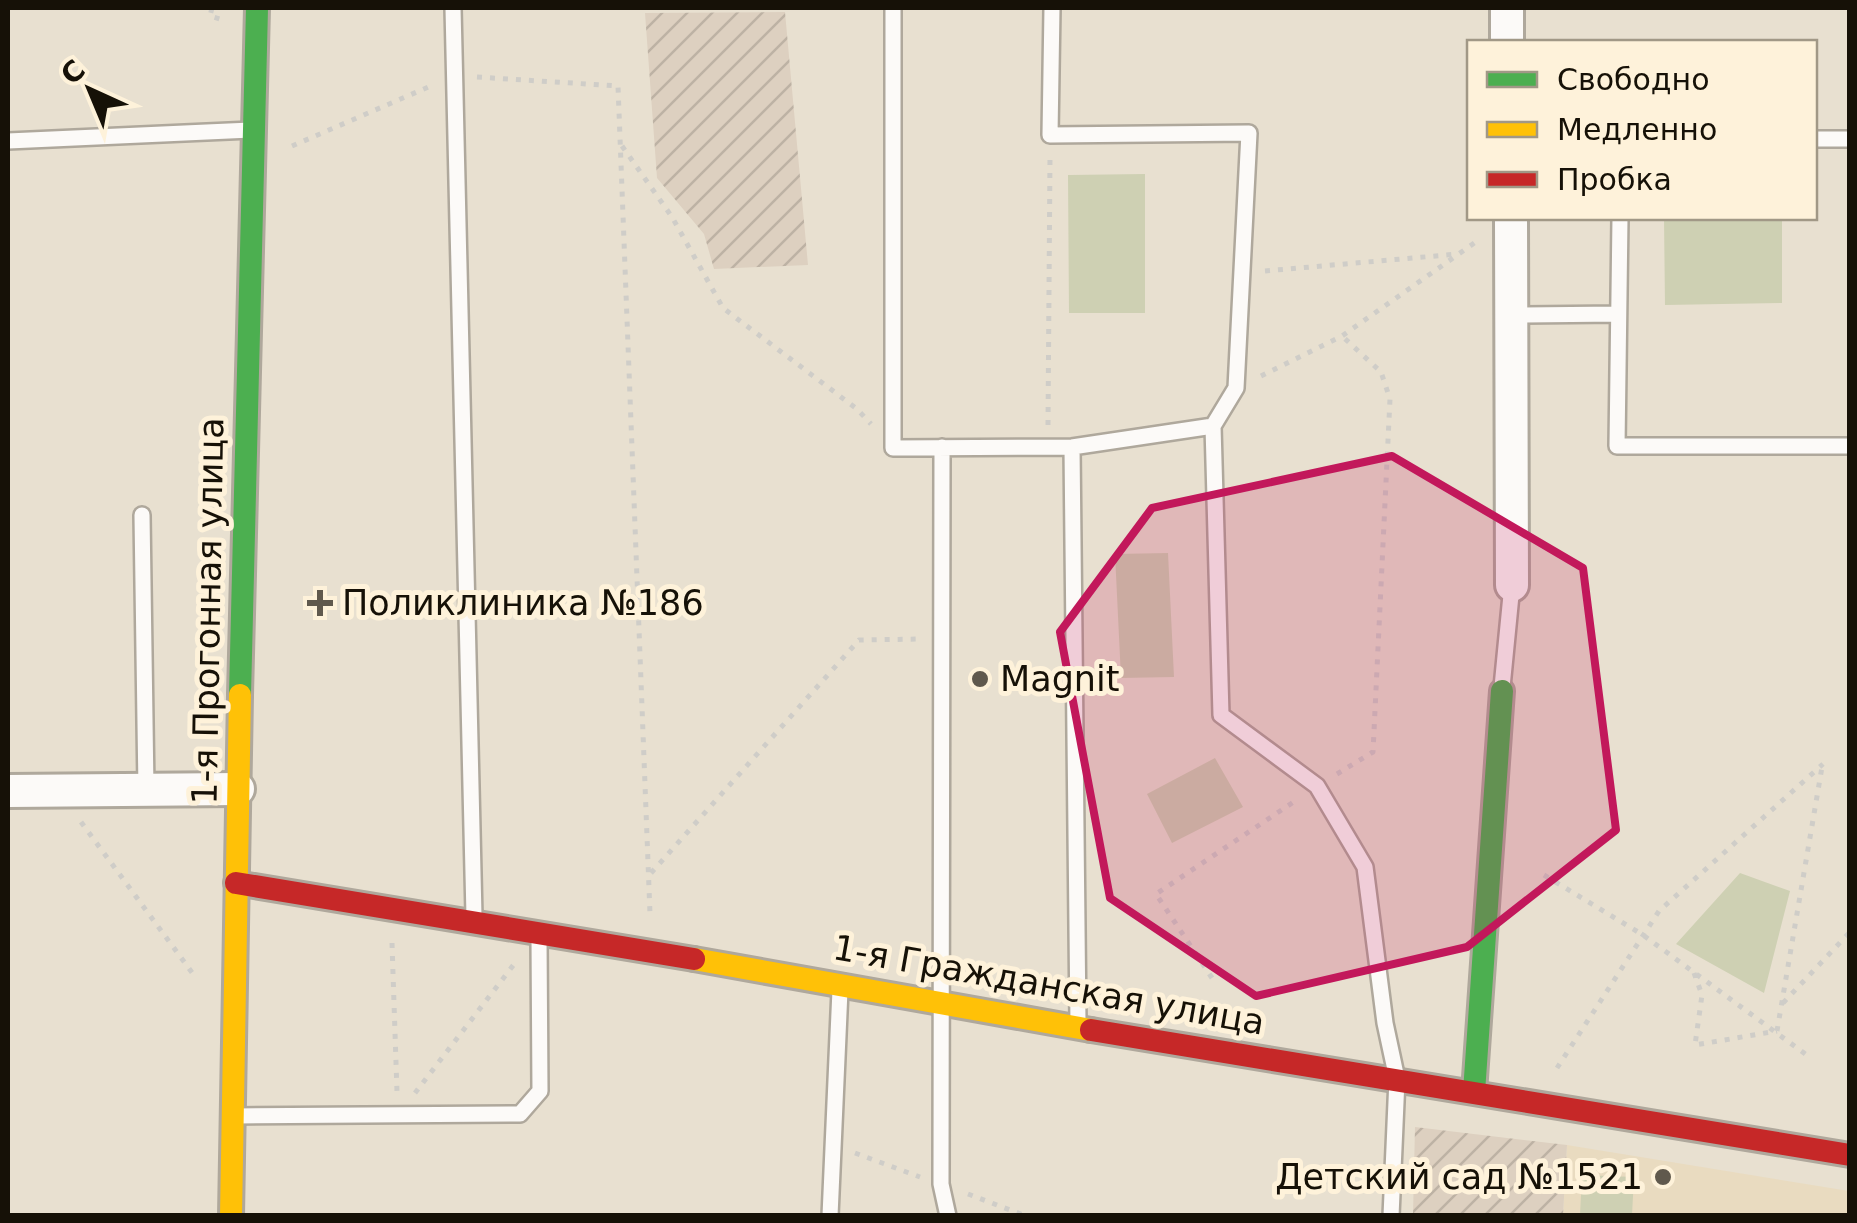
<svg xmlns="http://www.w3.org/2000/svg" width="1857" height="1223" font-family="'DejaVu Sans',sans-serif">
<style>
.built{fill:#e9dbc0}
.industrial{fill:url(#industrial-furrows)}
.park{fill:#ced0b3}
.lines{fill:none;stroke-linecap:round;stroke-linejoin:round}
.lane-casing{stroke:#afa89c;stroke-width:20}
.street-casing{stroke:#afa89c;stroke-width:38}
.fast-casing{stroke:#afa89c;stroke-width:28}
.slow-casing{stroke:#afa89c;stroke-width:28}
.jam-casing{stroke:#afa89c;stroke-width:28}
.path{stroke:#cfcdc8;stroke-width:5;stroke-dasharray:5 8;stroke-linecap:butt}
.lane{stroke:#fcfaf8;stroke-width:15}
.street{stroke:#fcfaf8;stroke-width:32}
.fast{stroke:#4caf50;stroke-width:22}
.slow{stroke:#ffc107;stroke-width:22}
.jam{stroke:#c62828;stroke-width:22}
.marked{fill:#c2185b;fill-opacity:0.2;stroke:#c2185b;stroke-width:8;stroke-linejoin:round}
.poi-dot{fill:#60594d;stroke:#fef2da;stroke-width:4}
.labels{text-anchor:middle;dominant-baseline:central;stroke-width:10;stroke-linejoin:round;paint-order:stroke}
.poi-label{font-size:35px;fill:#161107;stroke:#fef2da;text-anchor:start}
.street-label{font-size:35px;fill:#161107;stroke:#fef2da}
</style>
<defs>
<pattern id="industrial-furrows" width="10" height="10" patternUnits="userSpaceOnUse" patternTransform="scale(2.5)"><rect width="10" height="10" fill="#ddd0c0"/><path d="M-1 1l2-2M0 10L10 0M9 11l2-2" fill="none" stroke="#bdb2a4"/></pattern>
</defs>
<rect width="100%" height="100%" fill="#e8e0d0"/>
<path class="built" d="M1567,1145L1849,1191V1215L1563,1216Z"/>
<path class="industrial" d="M785,12L808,265L714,269L704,234L657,178L645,13Z
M1415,1127L1567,1145L1563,1215H1413Z"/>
<path class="park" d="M1145,174V313H1069L1068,175Z
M1664,218H1782V303L1665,305Z
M1168,553L1174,677L1121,678L1115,554Z
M1215,758L1243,807L1172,843L1147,794Z
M1740,873L1790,891L1764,993L1676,944Z
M1582,1175L1634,1177L1632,1215H1580Z"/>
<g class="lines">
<defs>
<path id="lane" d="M453,8L474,916
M893,8V448L1072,447L1213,426L1221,715L1317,786L1365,867L1385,1023L1397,1079L1391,1216
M1052,8L1050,135L1249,133L1236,388L1213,426
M1814,139H1850
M8,141L251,130
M1620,218L1617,446H1850
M1512,315L1618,314
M942,447L941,1184L948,1216
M1072,447L1078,1023
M142,515L146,790
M1502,687L1512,585
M236,1116L520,1114L540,1091L539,938
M830,1216L840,990"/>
<path id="street" d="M1507,8V42
M1511,218L1512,585
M8,791L238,789"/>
<path id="fast" d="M240,695L257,8
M1474,1092L1502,691"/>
<path id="slow" d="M694,959L1091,1030
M231,1216L240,695"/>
<path id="jam" d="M236,883L694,959
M1091,1030L1850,1155"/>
</defs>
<use href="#lane" class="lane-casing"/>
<use href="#street" class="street-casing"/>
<use href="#fast" class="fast-casing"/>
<use href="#slow" class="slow-casing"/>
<use href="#jam" class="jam-casing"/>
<path class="path" d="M212,8L210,16L220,19
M477,77L618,86L650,914
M292,146L433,85
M622,146L672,217L723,308L857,409L871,424
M1265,271L1458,254
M1261,376L1342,336L1480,239
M1048,425L1050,156
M1337,774L1373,752L1390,399L1381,372L1342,336
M81,822L196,978
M651,873L859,640L921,639
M1544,875L1643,935L1808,1056
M392,943L397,1092
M1694,973L1702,995L1695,1045L1777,1031
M1212,978L1156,894L1298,799
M1783,1003L1850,932
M1777,1031L1822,767
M1557,1068L1659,911L1823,764
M415,1093L515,963
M855,1153L920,1177
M968,1194L1026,1216"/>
<use href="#lane" class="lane"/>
<use href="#street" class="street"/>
<use href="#fast" class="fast"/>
<use href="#slow" class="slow"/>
<use href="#jam" class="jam"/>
</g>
<path class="marked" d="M1392,456L1583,568L1616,830L1467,947L1256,996L1110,898L1060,632L1152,508Z"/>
<g class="poi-dot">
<path d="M315 588h10v10h10v10h-10v10h-10v-10h-10v-10h10z"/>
<circle cx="980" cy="679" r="10"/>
<circle cx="1663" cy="1177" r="10"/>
</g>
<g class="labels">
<g class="poi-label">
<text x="342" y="603">Поликлиника №186</text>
<text x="1000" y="679">Magnit</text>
<text x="1643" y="1177" text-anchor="end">Детский сад №1521</text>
</g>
<g class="street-label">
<text transform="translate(208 611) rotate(-89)">1-я Прогонная улица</text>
<text transform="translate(1049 985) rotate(10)">1-я Гражданская улица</text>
</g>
</g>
<rect width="1857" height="1223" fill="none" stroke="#161107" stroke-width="20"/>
<rect x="1467" y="40" width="350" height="180" fill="#fef2da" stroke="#a19886" stroke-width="2.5"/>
<rect x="1487" y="72" width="50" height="15" fill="#4caf50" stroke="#a19886" stroke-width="2.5"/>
<text x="1557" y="90" font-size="30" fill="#161107">Свободно</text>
<rect x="1487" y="122" width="50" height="15" fill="#ffc107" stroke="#a19886" stroke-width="2.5"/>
<text x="1557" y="140" font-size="30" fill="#161107">Медленно</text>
<rect x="1487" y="172" width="50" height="15" fill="#c62828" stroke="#a19886" stroke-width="2.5"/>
<text x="1557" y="190" font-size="30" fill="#161107">Пробка</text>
<g transform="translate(90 90) rotate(316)" stroke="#fef2da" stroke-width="8" paint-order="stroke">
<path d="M0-8L18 38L0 25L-18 38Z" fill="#161107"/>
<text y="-15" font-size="28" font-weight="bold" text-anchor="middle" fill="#161107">С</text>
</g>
</svg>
